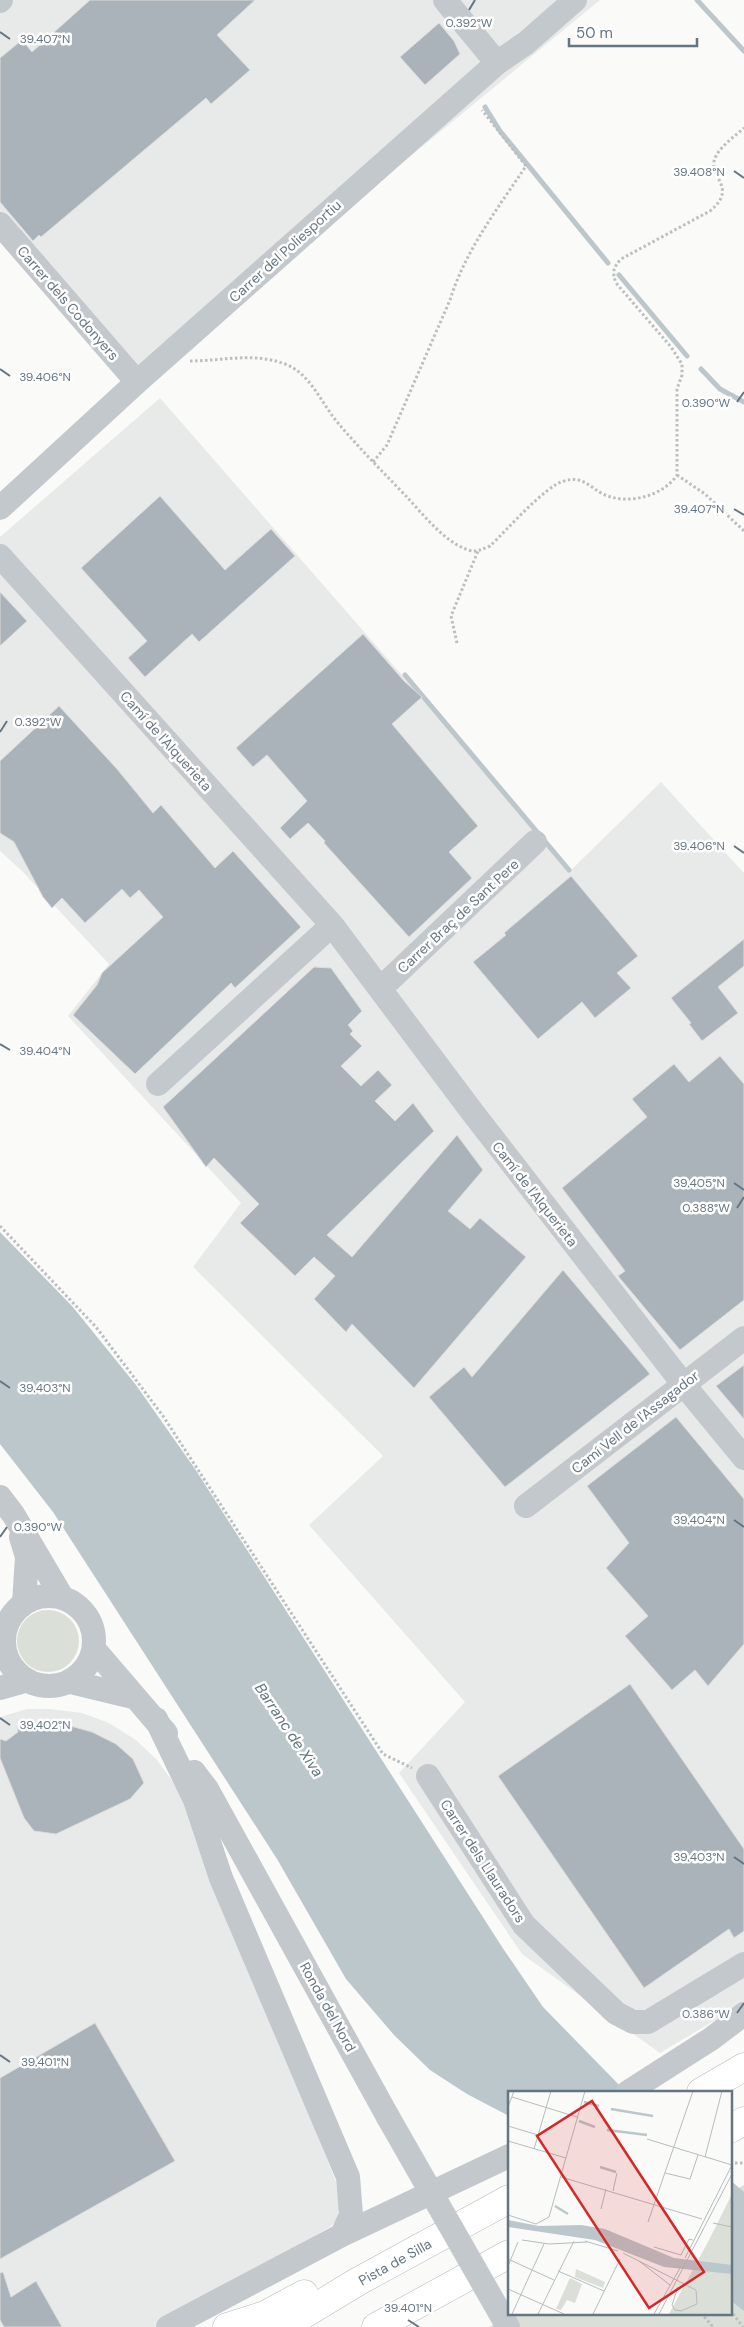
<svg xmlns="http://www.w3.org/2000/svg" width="744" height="2327" font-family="'DM Sans',sans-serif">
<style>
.built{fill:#e8e9e9}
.green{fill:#dadfd7}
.water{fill:#bbc7cb}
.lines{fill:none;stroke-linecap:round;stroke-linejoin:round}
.stream{stroke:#bbc7cb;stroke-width:5}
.building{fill:#aab3b9;stroke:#dcdcda}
.highway-casing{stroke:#b4b9bd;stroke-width:29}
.path{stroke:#bbbfc2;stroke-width:3;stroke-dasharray:2.5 2.5;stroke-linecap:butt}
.minor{stroke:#c3c8cc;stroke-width:24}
.highway{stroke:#fff;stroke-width:28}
.minor-bridge{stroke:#c3c8cc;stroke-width:24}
.ticks{fill:none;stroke:#657683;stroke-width:2}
.labels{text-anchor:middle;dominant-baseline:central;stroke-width:5;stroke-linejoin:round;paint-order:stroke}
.street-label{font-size:14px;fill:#657683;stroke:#fff}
.water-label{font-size:15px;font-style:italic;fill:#60757c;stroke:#fff}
.inset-river{fill:none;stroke:#bbc7cb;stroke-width:2.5}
.inset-road{fill:none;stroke:#b5bdc2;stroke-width:1}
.view{fill:#d62828;fill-opacity:0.15;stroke:#d62828;stroke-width:2.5}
.inset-edge{fill:none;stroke:#657683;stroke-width:2.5}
.ticks-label{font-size:12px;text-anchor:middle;fill:#657683;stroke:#fff;stroke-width:5;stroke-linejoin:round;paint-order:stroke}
</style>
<rect width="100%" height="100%" fill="#fafaf8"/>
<path class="built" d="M0,0H600L129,388L0,240Z
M160,398L421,697L570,871L661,782L744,873V2003L660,2053L522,1954L399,1773L465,1702L309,1525L383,1456L193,1267L241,1203L68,1016L109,964L22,871L0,851V537Z
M27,1709H50L82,1713L109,1723L136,1740L157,1760L186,1800L336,2182L339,2209L337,2220L330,2227L154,2327H0V1717Z"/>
<path class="green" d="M17 1641a31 31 0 1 1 62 0a31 31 0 1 1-62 0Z
M744,2185V2327H489L513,2313H730V2193Z"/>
<path class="water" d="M0,1232L72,1306L136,1385L195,1469L504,1950L543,2007L626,2092H509V2116L467,2094L430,2070L394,2035L346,1979L277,1859L53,1512L0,1444Z
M730,2180L744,2192V2311L730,2300Z"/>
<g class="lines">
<path class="stream" d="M697,0L744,51
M485,107L500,131L608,263
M619,275L687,356
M701,369L720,389L744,402
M405,675L569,870"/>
</g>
<path class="building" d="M90,0H255L217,35L250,70L211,104L206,98L41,237L39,235L33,241L0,202V58L22,40L32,52Z
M439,23L454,41L460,54L425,85L400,57Z
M160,496L225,570L271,529L295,556L199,642L192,634L145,677L128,658L147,641L81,568Z
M0,592L27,621L0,646Z
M363,634L404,681L422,697L392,724L478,826L449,852L472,878L409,937L324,843L325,841L308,823L290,839L280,828L307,801L267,755L253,767L236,748Z
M59,706L117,769L153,813L161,805L215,868L233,851L301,927L235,988L231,983L135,1074L73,1015L97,985L102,973L163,917L139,890L130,898L122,889L85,923L62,898L52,908L43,897L14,842L0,833V761Z
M571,876L638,956L617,973L631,988L595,1018L582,1002L538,1039L473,962L506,935L504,933Z
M744,939V966L718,987L738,1013L702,1041L689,1024L691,1023L671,998Z
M314,967L331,968L362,1011L348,1025L353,1031L350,1034L362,1046L341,1066L361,1086L378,1070L392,1085L375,1101L395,1121L413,1103L434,1131L327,1235L352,1257L457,1135L483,1170L448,1211L470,1229L480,1218L526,1257L414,1388L352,1324L346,1332L314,1299L335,1276L314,1257L295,1276L240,1223L259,1204L214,1158L206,1167L163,1107Z
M720,1056L744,1084V1300L680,1350L618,1276L625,1271L562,1188L647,1117L632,1099L674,1064L689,1082Z
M563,1270L650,1374L505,1487L429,1397L464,1367L472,1377Z
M744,1365V1419L716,1386Z
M676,1417L744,1499V1644L708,1686L695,1670L672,1690L625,1636L648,1616L606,1568L629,1543L587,1486Z
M630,1684L744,1849V1931L734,1938L729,1929L644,1988L498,1776Z
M41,1722L67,1725L92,1732L116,1744L133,1759L144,1783L130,1799L56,1834L34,1831L24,1818L0,1758V1739L6,1741L18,1732L17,1727Z
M95,2023L175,2161L0,2259V2078Z
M3,2272L11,2297L36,2281L62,2327H4L0,2320V2273Z"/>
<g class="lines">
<defs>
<path id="highway" d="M701,2092L744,2067
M730,2129L744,2121
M227,2327L265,2315L304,2294
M283,2327L357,2282L509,2199
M376,2327L509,2254"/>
</defs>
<use href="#highway" class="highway-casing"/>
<path class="path" d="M190,361C222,361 253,352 285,364C311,374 321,403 338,423C359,448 382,471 405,495C423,514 443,541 468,550C477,553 482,549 490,546C506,531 545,486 564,481C583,475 590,488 605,495C629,505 663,496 677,475V389L682,375V364L671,347L616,283C612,272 613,268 621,259L710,211C740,186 705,177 716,156C722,145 735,136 744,128
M373,462L387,445L450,300C465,251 498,208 526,166L482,110
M677,475L705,494L744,531
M457,643L451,616L478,551
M0,1226L96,1327L163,1416L383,1754L412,1768
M730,2163H744
M730,2310L743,2327
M701,2313L713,2327"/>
<path class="minor" d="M445,0L497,63
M0,1L1,0
M0,224L137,382
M0,508L137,382L497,63L526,43L575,0
M0,556L332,925L473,1113L684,1385L744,1458
M380,989L535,842
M158,1084L332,925
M0,1497L13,1514L62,1597
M526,1506L744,1338
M21,1537L27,1557L24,1603
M4 1641a45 45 0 1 1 90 0a45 45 0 1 1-90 0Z
M94,1649L166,1733
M71,1682L133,1697
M0,1688L25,1681
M156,1719L195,1800L221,1878L348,2177L351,2215L342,2235
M194,1772L207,1789L388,2117
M428,1776L524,1925L616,2013L633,2022H648L744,1964
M628,2092L711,2039L744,2014
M168,2327L342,2235L509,2156"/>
<use href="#highway" class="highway"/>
<path class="minor-bridge" d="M388,2117L508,2327"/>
</g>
<path class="ticks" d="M469,10L475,0M0,32L10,39M734,171L744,178M0,369L10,376M737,402L744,392M734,509L744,515M0,732L7,721M734,846L744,853M0,1044L10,1050M734,1183L744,1190M737,1208L744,1197M0,1381L10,1388M734,1520L744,1527M0,1537L7,1527M0,1718L10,1725M734,1857L744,1864M737,2013L744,2003M0,2055L10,2062M408,2320L419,2327"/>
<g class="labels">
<g class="street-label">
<text transform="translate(285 251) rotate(-42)">Carrer del Poliesportiu</text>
<text transform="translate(68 303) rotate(49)">Carrer dels Codonyers</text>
<text transform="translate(166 741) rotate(48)">Camí de l'Alquerieta</text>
<text transform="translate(458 916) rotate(-43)">Carrer Braç de Sant Pere</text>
<text transform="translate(535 1194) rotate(52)">Camí de l'Alquerieta</text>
<text transform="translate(635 1422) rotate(-38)">Camí Vell de l'Assagador</text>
<text transform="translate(483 1861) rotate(57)">Carrer dels Llauradors</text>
<text transform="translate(328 2007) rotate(61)">Ronda del Nord</text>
<text transform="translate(395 2262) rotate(-29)">Pista de Silla</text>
</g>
<g class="water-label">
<text transform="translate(289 1730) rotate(56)">Barranc de Xiva</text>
</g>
</g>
<g transform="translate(508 2091)">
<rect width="224" height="224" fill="#fafaf8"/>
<path d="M224,103V223H161L201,149ZM68,178L97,191L95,197L67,186ZM62,187L74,193L67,212L59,209L53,219L48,218Z" fill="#dadfd7"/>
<path d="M0,129L31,135L73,134L97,138L166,167L224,174V183L156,176L87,149L0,136Z" fill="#bbc7cb"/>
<path class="inset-river" d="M76,11L91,15M103,18L145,25M71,30L87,36M99,39L139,44M92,76L108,81M47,115L60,123"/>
<path class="inset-road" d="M4,6L69,26M0,16L6,0M0,35L30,44M139,48L224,74M0,50L58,67M26,58L43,0M197,66L214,0M157,82L182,88L190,64M53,86L194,128M105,100L109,82M93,118L98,98M0,124L28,133L41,126L77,0M140,131L185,0M205,132L224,136M14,149L41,153L79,151M77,150L110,160M146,156L173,164L181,148L185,149M115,162L188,199L189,213L173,220M177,167L224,74M0,168L46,189M131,170L162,194M0,175L10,151M50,180L96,200M170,196L164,214L167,219L173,220M0,198L56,223M4,223L36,153M30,223L66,150M85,223L112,168M146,223L172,177M151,223L224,83"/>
<path class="view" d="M84,10L196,181L141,217L29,45Z"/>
<rect width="224" height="224" class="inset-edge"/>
</g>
<g class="ticks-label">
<text x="469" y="27">0.392°W</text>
<text x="45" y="43">39.407°N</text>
<text x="699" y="176">39.408°N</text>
<text x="45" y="381">39.406°N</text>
<text x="706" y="407">0.390°W</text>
<text x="699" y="513">39.407°N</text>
<text x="38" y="726">0.392°W</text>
<text x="699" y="850">39.406°N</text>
<text x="45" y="1055">39.404°N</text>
<text x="699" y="1187">39.405°N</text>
<text x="706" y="1212">0.388°W</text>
<text x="45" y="1392">39.403°N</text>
<text x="699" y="1524">39.404°N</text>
<text x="38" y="1531">0.390°W</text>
<text x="45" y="1729">39.402°N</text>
<text x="699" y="1861">39.403°N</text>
<text x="706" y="2018">0.386°W</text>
<text x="45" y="2066">39.401°N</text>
<text x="408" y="2312">39.401°N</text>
</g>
<path d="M569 38v8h128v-8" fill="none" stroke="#657683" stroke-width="2.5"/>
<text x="576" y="38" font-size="15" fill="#657683" stroke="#ffffff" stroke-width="4" paint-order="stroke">50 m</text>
</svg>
